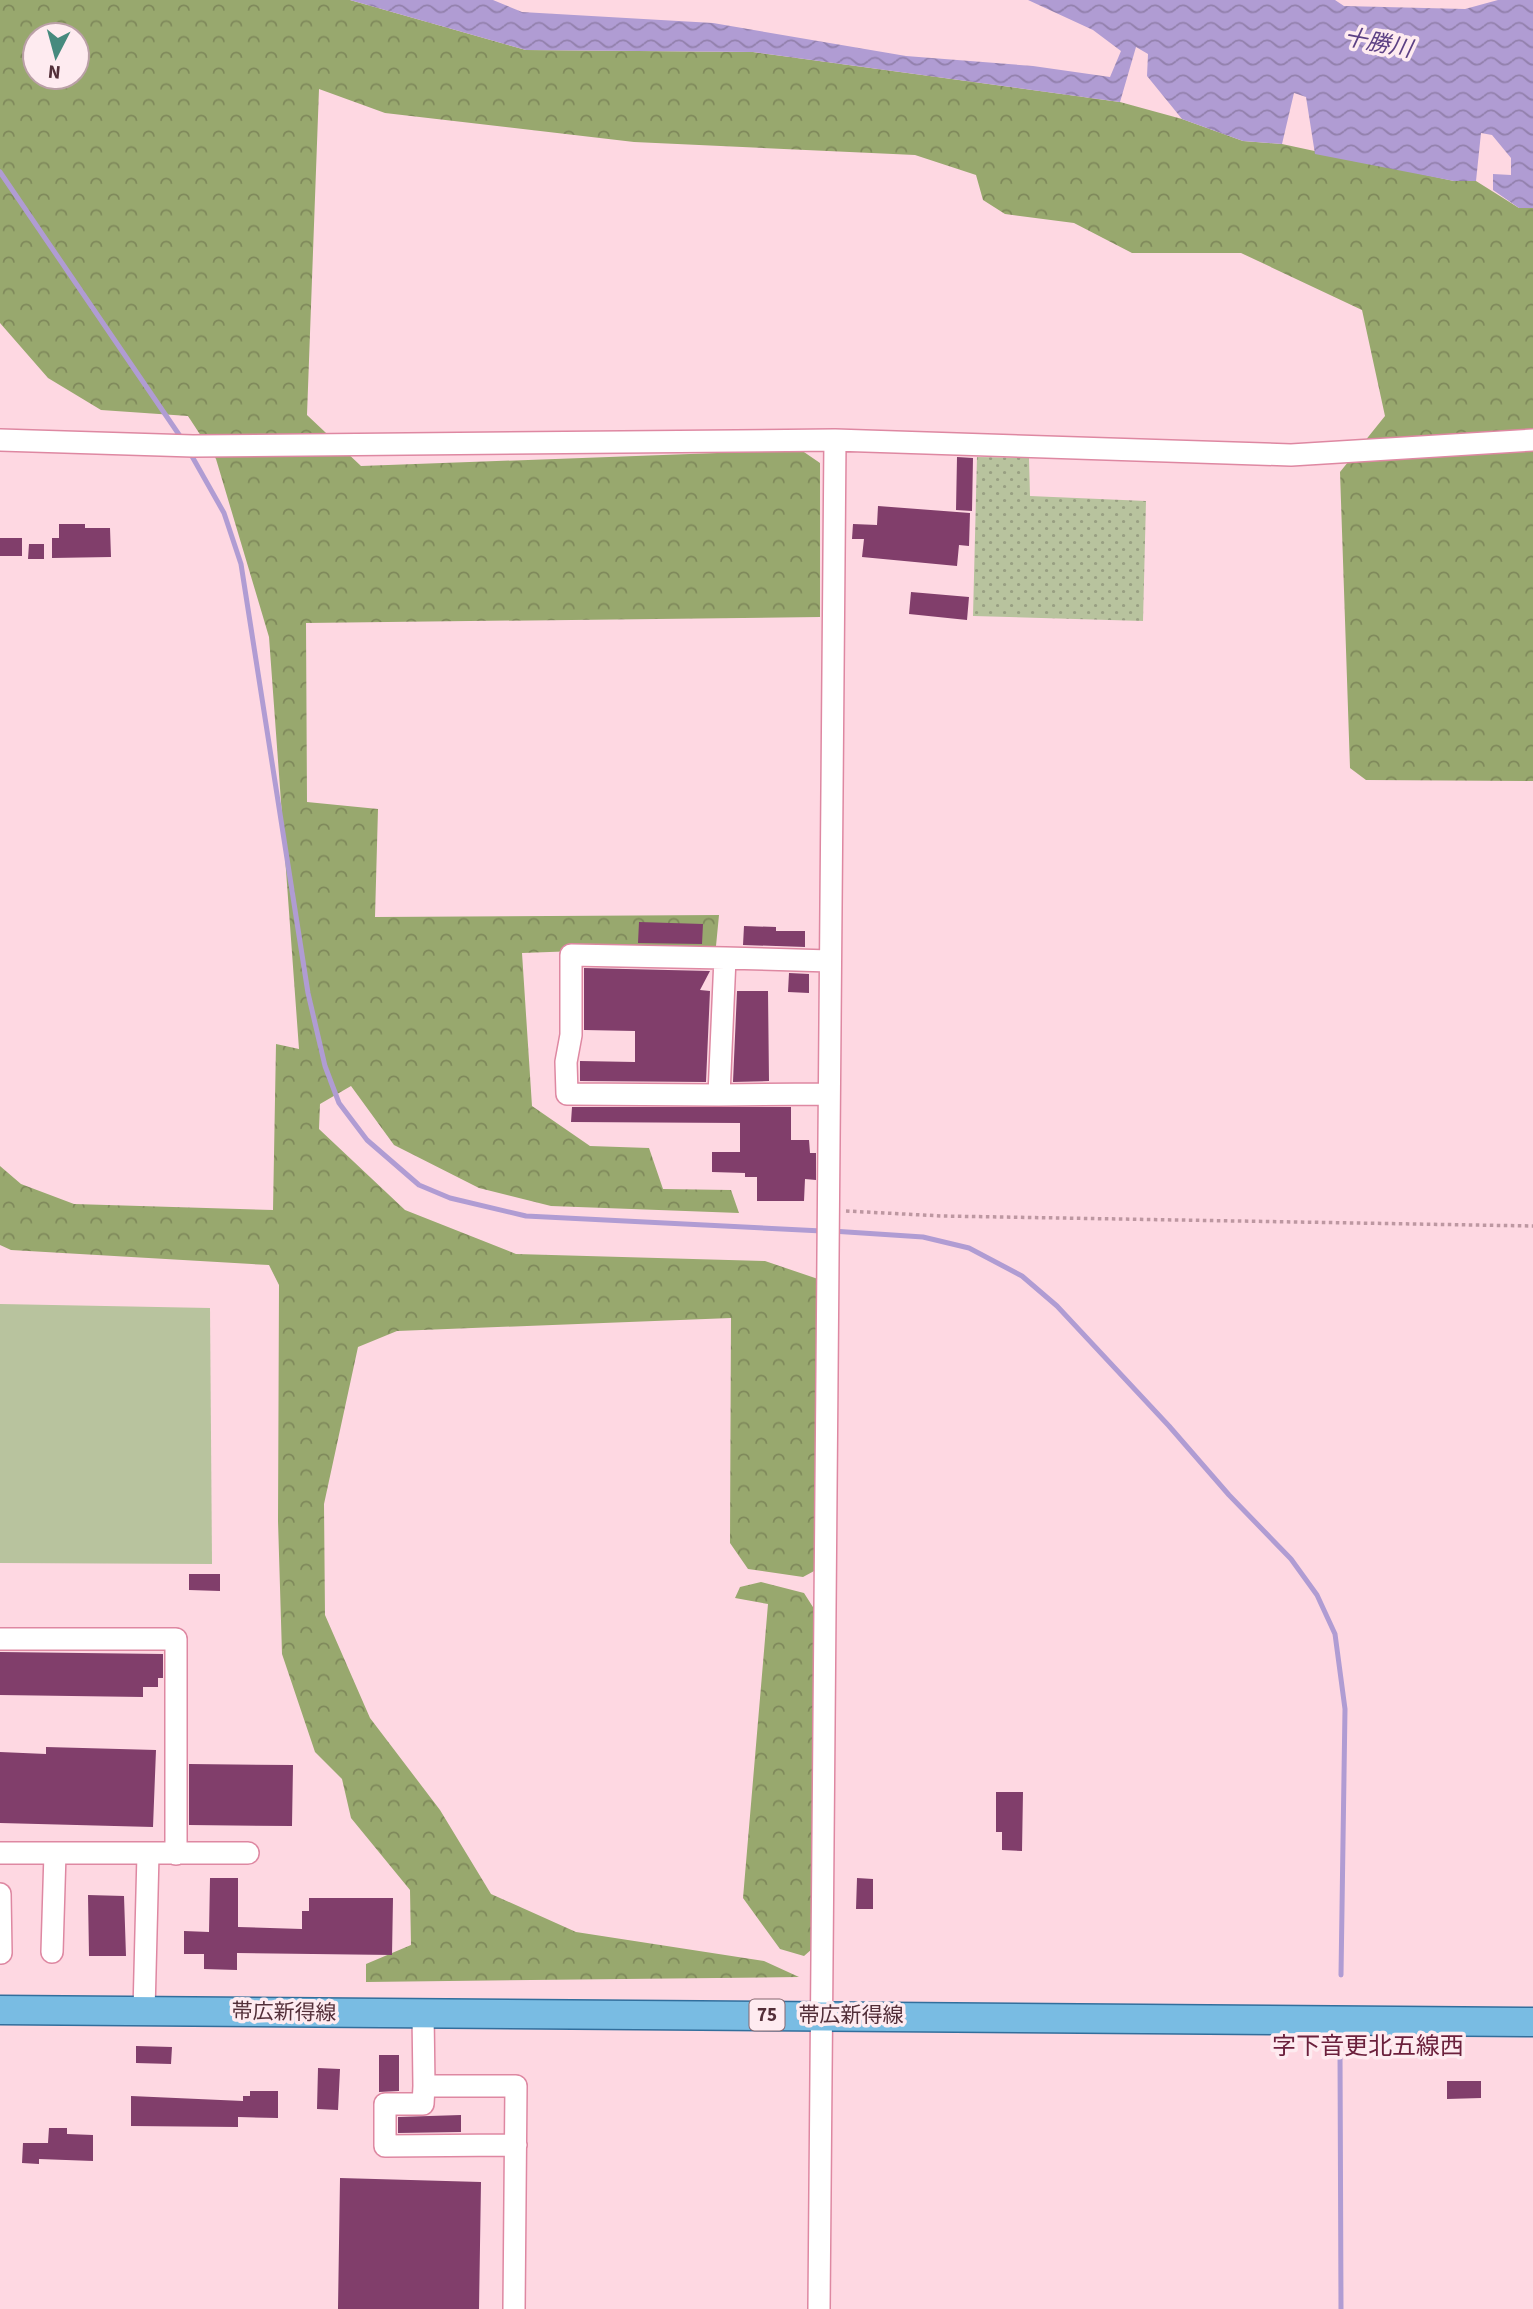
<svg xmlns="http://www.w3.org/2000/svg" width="1533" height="2309" font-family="'Source Sans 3','Noto Sans JP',sans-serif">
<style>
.grass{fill:url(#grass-dots)}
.forest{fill:url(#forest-crowns);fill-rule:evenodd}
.pitch{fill:#b8c39e}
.water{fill:url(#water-waves)}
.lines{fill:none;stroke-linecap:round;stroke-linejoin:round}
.stream{stroke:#b09cd3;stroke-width:5}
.building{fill:#813e6b}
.minor-casing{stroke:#de88a2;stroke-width:24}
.major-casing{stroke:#326e9c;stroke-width:31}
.path{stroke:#bd97a1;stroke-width:3.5;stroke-dasharray:3.5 3.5;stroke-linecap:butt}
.minor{stroke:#fff;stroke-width:21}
.major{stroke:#79bce3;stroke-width:28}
.labels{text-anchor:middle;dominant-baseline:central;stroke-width:7;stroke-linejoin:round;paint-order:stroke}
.shield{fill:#feebf0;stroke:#866770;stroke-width:2}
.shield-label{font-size:19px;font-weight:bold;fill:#532f39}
.street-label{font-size:21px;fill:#532f39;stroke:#feebf0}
.water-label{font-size:23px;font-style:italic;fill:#5c4084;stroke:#feebf0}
.quarter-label{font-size:24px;fill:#6b203c;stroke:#feebf0}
</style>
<defs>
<pattern id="grass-dots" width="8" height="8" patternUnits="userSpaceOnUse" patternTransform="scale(1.75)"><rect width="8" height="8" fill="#b8c39e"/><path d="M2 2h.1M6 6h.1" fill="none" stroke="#989f82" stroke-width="1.8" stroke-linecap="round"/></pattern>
<pattern id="forest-crowns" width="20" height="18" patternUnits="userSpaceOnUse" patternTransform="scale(1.75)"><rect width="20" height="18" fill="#98a86e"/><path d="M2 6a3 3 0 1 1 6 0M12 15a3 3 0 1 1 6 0" fill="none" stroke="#7f895b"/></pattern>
<pattern id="water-waves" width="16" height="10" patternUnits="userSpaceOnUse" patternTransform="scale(1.75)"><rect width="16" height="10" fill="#b09cd3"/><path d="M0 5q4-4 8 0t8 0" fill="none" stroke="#9280ac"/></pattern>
</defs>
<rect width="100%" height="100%" fill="#fed8e2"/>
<path class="grass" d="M977,457L1029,458L1030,496L1146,501L1143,621L973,616Z"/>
<path class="forest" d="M0,0H350L526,50L753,52L1120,102L1182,119L1243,141L1282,144L1454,181H1476L1519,208H1533V781L1366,780L1350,768L1340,472L1385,416L1362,310L1241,253H1132L1074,223L1005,214L983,200L976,175L915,155L634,142L385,113L319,89L307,415L361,466L801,450L820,463V617L306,623L307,802L378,809L375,917L719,915L716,946L522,953L532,1106L590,1146L649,1148L663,1189L731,1190L739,1213L551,1206L479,1188L394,1145L351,1086L320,1104L319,1129L405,1210L516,1254L765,1261L818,1279L816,1570L803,1577L748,1569L730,1543L731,1318L397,1331L358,1347L324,1504L325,1615L370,1718L440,1810L491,1894L576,1932L764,1961L799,1977L366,1982V1964L411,1945L410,1890L351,1818L342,1779L315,1752L282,1654L278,1521L279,1285L269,1265L11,1250L0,1245V1166L21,1184L74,1204L273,1210L276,1044L299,1049L269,637L216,459L188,416L101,410L48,378L0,323ZM35,35H77V77H35Z
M761,1582L804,1593L818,1615L812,1949L804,1956L780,1949L743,1898L768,1604L735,1598L740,1587Z"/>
<path class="pitch" d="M0,1304L210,1308L212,1564L0,1563Z"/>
<path class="water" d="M350,0H493L522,12L713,23L906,56L1033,66L1110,77L1121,51L1093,30L1028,0H1335L1344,6L1465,9L1498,0H1533V208H1519L1493,190V174L1511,175V158L1492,135L1481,133L1476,181H1454L1315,154L1306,97L1294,93L1282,144L1243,141L1182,119L1147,76L1148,54L1136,47L1120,102L753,52L526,50Z"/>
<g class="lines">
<path class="stream" d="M0,172L182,439
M189,451L224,513L241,564L308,993L325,1066L339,1103L367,1140L419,1185L450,1198L526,1216L822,1231
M832,1231L923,1237L969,1248L1022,1276L1057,1306L1169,1426L1229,1495L1291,1559L1317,1595L1335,1634L1345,1709L1341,1975
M1340,2051L1341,2309"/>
</g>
<path class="building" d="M957,457L973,458L972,511L956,510Z
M878,506L970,513L969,546L959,545L957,566L862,557L864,539H852L853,524L877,525Z
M59,524H85V528H110L111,557L52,558V538H59Z
M0,538H22V556H0Z
M29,544H44V559H28Z
M911,592L969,597L967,620L909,614Z
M639,922L703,924L702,944L638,943Z
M744,926L776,927V931H805V947L743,945Z
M584,968L710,971L700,990L710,991L706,1082L580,1081V1061L635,1062V1031L584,1030Z
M789,973L809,974V993L788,992Z
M737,991H768L769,1081L733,1082Z
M572,1107H791V1140H809L810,1153H816V1180L805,1179L804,1201H757V1177H745V1173L712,1172V1152H740V1123L571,1122Z
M189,1574H220V1591L189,1590Z
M0,1652L163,1654V1678H158V1687H143V1697L0,1695Z
M46,1747L156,1750L153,1827L0,1823V1752L46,1754Z
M189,1764L293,1765L292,1826L189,1825Z
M996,1792H1023L1022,1851L1002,1850V1832H996Z
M210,1878H238V1927L302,1929V1911H309V1898H393L392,1955L237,1953V1970L204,1969V1954H184V1931L209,1932Z
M857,1878L873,1879V1909H856Z
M88,1895L124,1896L126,1956H89Z
M136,2046L172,2047L171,2064L136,2063Z
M379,2055H399V2091L379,2092Z
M318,2068L340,2069L338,2110L317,2109Z
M1447,2081H1481V2098L1447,2099Z
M250,2091H278V2118L238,2117V2127L131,2126V2096L243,2101V2096H250Z
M461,2115V2132L398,2133V2117Z
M49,2128H67V2134L93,2135V2161L39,2159V2164L22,2163L23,2143H48Z
M340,2178L481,2182L479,2309H338Z"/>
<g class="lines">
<defs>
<path id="minor" d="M0,440L193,446L835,440L1291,455L1533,440
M829,1094L719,1095L725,958L830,961
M719,1095L567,1094L566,1062L571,1035V955L725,958
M0,1639H176V1854
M0,1853H248
M0,1894L1,1953
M52,1952L55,1853
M144,2011L148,1854
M423,2013L424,2086H516L514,2309
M424,2086L423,2104H385V2146L516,2145
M819,2309L835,440"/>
<path id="major" d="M0,2010L1533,2022"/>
</defs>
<use href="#minor" class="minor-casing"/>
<use href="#major" class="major-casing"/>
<path class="path" d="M846,1211L942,1216L1533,1226"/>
<use href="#minor" class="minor"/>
<use href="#major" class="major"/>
</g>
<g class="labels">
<rect class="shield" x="749.5" y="1999.5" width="35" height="31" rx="5"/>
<g class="shield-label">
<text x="767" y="2015">75</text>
</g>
<g class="street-label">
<text transform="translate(284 2012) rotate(1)">帯広新得線</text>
<text x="851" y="2015">帯広新得線</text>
</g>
<g class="water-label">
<text transform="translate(1378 43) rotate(11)">十勝川</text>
</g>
<g class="quarter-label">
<text x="1368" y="2046">字下音更北五線西</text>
</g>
</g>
<g transform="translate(56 56) rotate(186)"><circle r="33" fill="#feebf0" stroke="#baa0a7" stroke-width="2"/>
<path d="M0-5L12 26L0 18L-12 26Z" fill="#468a7e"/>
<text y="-10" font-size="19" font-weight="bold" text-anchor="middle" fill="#532f39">N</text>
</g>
</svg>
